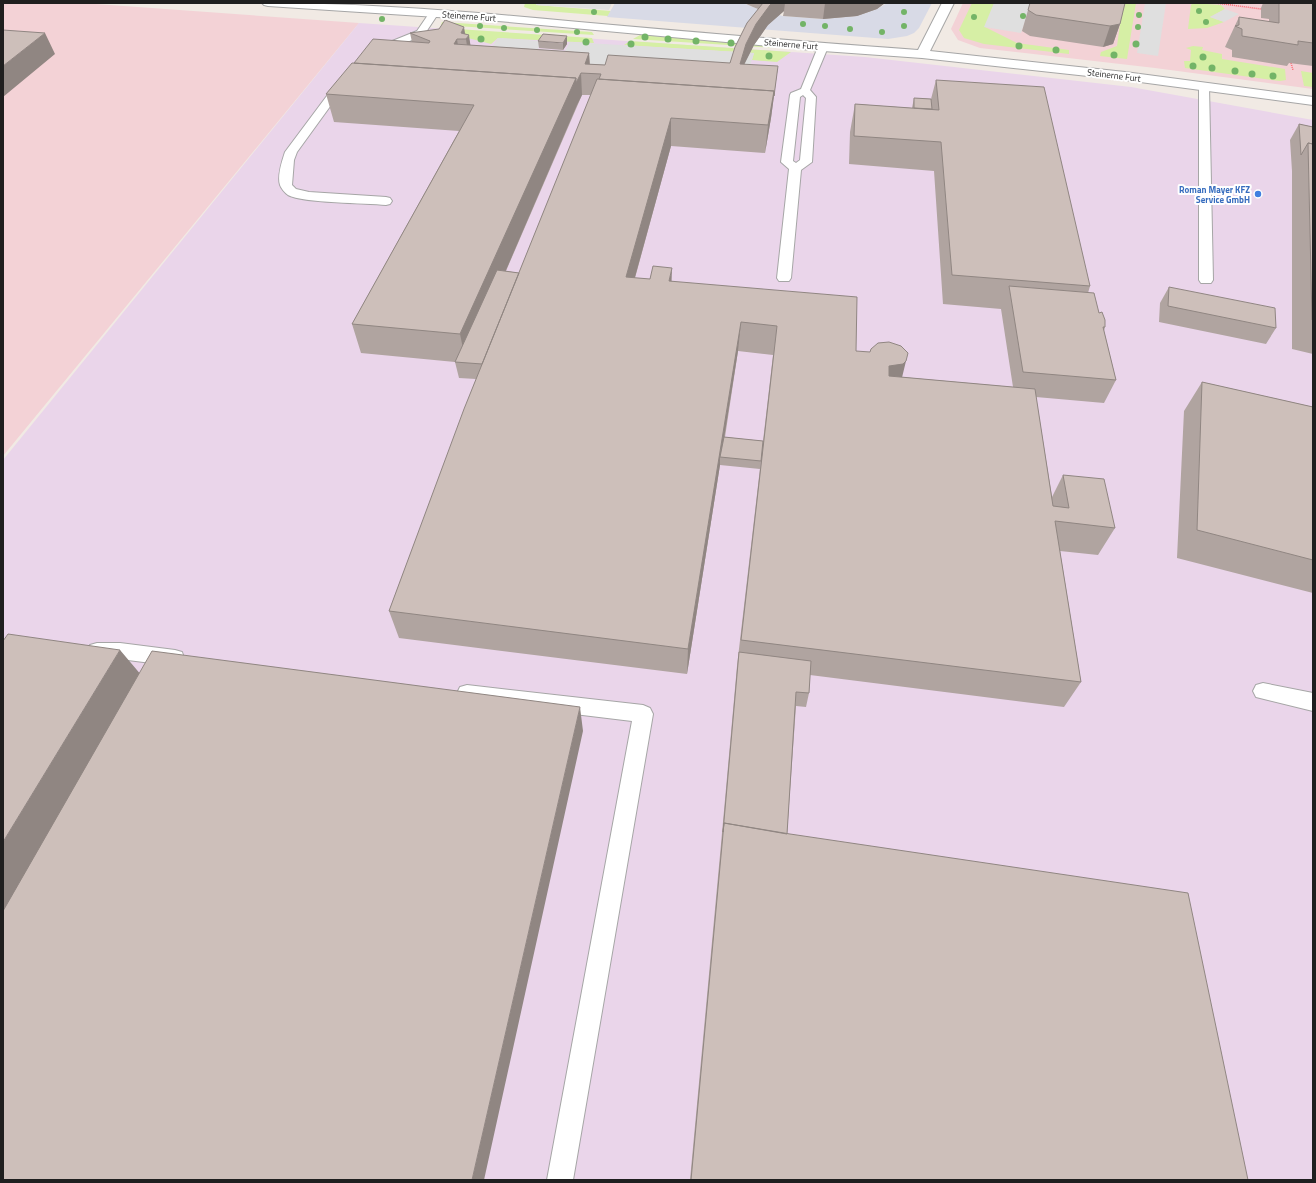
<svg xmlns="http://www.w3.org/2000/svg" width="1316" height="1183" font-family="'Titillium Web',sans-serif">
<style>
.commercial{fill:#f3d2d6}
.industrial{fill:#ead5ea}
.grass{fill:#d6efa5}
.parking{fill:#dfdfdf}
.plaza{fill:#d8dae6}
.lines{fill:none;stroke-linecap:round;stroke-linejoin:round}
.lane-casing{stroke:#a6a6a6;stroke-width:2}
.street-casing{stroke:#a6a6a6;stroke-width:2}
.path{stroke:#ff6670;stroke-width:1.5;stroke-dasharray:1 1;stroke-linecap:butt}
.lane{fill:#fff;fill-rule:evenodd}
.street{fill:#fff;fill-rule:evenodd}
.tree{fill:#73b467}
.wall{fill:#b0a4a0;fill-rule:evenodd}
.shaded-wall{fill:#908682}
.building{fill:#cdbfba;stroke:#908682}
.shop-dot{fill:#3f7fe0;stroke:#fff;stroke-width:1.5}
.labels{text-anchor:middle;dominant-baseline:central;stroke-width:4;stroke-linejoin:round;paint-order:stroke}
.far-street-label{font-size:9px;fill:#1f1f1f;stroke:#fff}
.far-shop-label{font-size:9px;font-weight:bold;fill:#366cbe;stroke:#fff;text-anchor:end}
</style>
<rect width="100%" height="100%" fill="#f1eae4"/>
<path class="commercial" d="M3,3H82L359,23L3,456Z
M963,3H1313V89L1155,68L980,48L958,40L951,29Z"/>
<path class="industrial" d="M359,23L865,57L1131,87L1313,120V1180H3V460Z"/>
<path class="grass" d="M525,3H537L536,5L611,11L608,16L533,10L524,7Z
M972,3L994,4L985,27L1017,43L1069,50V54L984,44L964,38L959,30Z
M1075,3H1136L1127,59L1100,56L1101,52L1117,46L1122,10Z
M1193,3L1221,5L1225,9L1210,17L1224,22L1207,28L1188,29L1191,5Z
M442,22L592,32L594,35L441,25Z
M442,28L592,38L594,43L498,38L491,44L468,38Z
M640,35L787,46L794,49L633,39Z
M630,41L791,52L777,62L752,60L754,53L624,45Z
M1193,46L1203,47L1202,50L1222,54V59L1285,69L1286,80L1280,81L1185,68L1184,61H1190L1191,50L1186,48Z
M1301,71L1313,73V87L1304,86Z"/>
<path class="parking" d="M537,3H612L609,10L536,5Z
M994,3H1032L1021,33L984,27Z
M1145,3H1166L1158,56L1137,53Z
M1225,9L1239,14L1224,22L1210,17Z
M498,38L541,41L538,49L565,51L570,42L754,53L745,82L481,64Z"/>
<path class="plaza" d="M615,3H743L763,11L783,16L823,19L857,16L877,9L887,3H932L919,28L914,33L907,36L888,39L607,17Z"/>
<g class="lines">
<defs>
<path id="lane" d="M433,11L438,14L424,35L383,52L379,53L374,50L375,48L417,31L430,12Z
M823,44L828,47L810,90L816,97L812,162L801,170L791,278L789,281H779L777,278L789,169L781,162L790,95L791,93L801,89L818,47ZM803,95L806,98L800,160L796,163L793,161L800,97Z
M342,80L347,83L297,152L294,160L292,185L296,189L309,192L386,197L390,198L392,201L390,204L386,205C366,203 303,203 288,195C285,193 281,188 280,185C277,176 282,161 285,152L338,81Z
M1204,83L1209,86L1213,280L1211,283H1201L1199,280V86Z
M97,643H120L175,650L182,652L184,658L182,664L175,666L120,659H97L90,657L88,651L90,645Z
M1263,683L1313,693V711L1256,697L1253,691L1256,685Z
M467,685L643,705L650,708L653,714L573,1180H547L632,721L467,701L460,699L457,693L460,687Z"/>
<path id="street" d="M262,3C368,3 474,12 579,22C692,32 805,42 918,50L942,3H954L930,51L1125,72L1313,97V105L1125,80L922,58L823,51L498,21L268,6L264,5Z"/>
</defs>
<use href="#lane" class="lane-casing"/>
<use href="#street" class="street-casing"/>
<path class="path" d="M1216,3L1261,9
M1291,63L1293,70"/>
<use href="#lane" class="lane"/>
<use href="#street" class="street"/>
</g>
<g class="tree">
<circle cx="1199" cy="11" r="3"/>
<circle cx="594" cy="12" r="3"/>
<circle cx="904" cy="12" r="3"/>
<circle cx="1139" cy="15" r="3"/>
<circle cx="1023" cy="16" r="3"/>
<circle cx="974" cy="17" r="3"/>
<circle cx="382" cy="19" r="3"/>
<circle cx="1206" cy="22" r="3"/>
<circle cx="803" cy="24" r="3"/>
<circle cx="480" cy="26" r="3"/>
<circle cx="825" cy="26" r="3"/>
<circle cx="904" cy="26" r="3"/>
<circle cx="1138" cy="27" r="3"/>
<circle cx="504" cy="28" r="3"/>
<circle cx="850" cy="29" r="3"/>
<circle cx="537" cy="30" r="3"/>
<circle cx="577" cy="32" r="3"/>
<circle cx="882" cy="32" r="3"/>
<circle cx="645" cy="37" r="3.5"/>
<circle cx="481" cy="39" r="3.5"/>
<circle cx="668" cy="39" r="3.5"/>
<circle cx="696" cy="41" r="3.5"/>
<circle cx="586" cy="42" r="3.5"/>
<circle cx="731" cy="43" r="3.5"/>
<circle cx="631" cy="44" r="3.5"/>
<circle cx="1136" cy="44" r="3.5"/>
<circle cx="1019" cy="46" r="3.5"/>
<circle cx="1056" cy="50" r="3.5"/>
<circle cx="1114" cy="55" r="3.5"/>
<circle cx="769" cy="56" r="3.5"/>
<circle cx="1203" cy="57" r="3.5"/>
<circle cx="1193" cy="66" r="3.5"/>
<circle cx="1212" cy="68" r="3.5"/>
<circle cx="1235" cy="71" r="3.5"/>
<circle cx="1252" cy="74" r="3.5"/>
<circle cx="1273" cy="76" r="3.5"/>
</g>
<path class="wall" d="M744,3H885L877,9L857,16L823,19L783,16L784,11L768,25L754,45L744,64L775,88L771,118L765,153L671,146L635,278L672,281L856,351L902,377L1013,387L1001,309L943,304L934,171L849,164L850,132L855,104L912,108L914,98L931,99L936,80L1090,286L1088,293L1099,313L1105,327L1104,331L1116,380L1104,403L1036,397L1052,497L1063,475L1115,528L1098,555L1060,551L1081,682L1064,707L810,675L809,693L806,707L796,706L787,834L1248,1180H690L721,844L737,666L762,451L760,469L720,465L687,674L399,638L389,611L476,379L459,378L455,362L361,353L352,324L459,131L334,122L326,94L354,63L412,42L410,33L465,34L470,45L589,53L590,64L605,65L730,63L758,9L753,7ZM582,95H591L519,273L506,271ZM738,351L773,355L763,441L725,437Z
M1263,3H1313V66L1289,63L1287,66L1232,57V50L1225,47L1239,17L1269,22V19L1261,18V8Z
M1028,10L1120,24L1113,44L1103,47L1030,36L1022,31Z
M538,41L567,44L563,50L539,48Z
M1299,124L1313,127V354L1292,349V171L1290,140Z
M1169,287L1276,328L1266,344L1159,322L1160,303Z
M1202,382L1313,407V593L1177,558L1184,411Z"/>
<path class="shaded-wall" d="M769,3H785L784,11L768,25L754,45L744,65L740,64L746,44L756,24Z
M825,3H885L877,9L857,16L823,19Z
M1120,24L1113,44L1103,47L1110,26Z
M464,27L466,39L461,33Z
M45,33L55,54L3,97V66Z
M469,35L472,56L469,60L466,39Z
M567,36V44L563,50V43Z
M457,39L460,60L454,44Z
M589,53L590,74L585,64Z
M778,66L771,118L765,153L768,125Z
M581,73L582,95L577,105L576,83Z
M576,78L577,105L466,363L460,334Z
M671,118V146L627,306L626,277Z
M672,268L671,297L669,281Z
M741,322L738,351L721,457H720V465L687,674L688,649Z
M906,361L899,390L881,395L889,366Z
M120,650L142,676L3,915V842Z
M580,707L583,731L484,1180H472Z"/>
<path class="building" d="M763,3H772L770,5L756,24L746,44L740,64L778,66L774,96V91L599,79L601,74L581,73L576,83V78L354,63L373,39L429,43L430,41L410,33L439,29L445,20L464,27L461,33L469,35L466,39H457L454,44L589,53L585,64L605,65L608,55L730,63L735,47L747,23Z
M1030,3H1125L1120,24L1110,26L1036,15L1028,10Z
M1279,3H1313V43L1298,41V45L1242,36V29L1235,26L1239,25V17L1279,23Z
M3,30L45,33L3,66Z
M543,34L567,36L563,43L538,41Z
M352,63L576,78L460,334L352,324L474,105L326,94Z
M597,79L774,91L768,125L671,118L626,277L650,279L653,266L672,268L669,281L857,297L856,351L870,352L871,349L878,343L889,342L901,346L908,353L906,361L903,364L889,366V376L1035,389L1053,506L1069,508L1063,475L1104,479L1115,528L1055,521L1081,682L741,640L777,326L741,322L688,649L389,611L464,409Z
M936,80L1044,87L1090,286L952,275L941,142L854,136L855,104L939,110Z
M914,98L931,99L932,109L914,108Z
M1299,124L1313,127V144L1308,143L1301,155Z
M1308,143L1313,144V320H1312Z
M497,270L519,273L482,364L455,362Z
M1009,286L1094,293L1099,313L1102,312L1105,320V327H1103L1116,380L1023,372Z
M1169,287L1275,308L1276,328L1168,306Z
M1202,382L1313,407V560L1197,530Z
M724,437L763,441L761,461L720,457Z
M8,634L120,650L3,842V641Z
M152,651L580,707L472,1180H3V911Z
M739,652L811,661L809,693L796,692L787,834L724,823L723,832Z
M724,823L790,834L1188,893L1248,1180H691Z"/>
<circle class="shop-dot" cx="1258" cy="194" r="4"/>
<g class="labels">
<g class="far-street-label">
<text transform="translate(469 16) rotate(4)">Steinerne Furt</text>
<text transform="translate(791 44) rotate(5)">Steinerne Furt</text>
<text transform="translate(1114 75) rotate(7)">Steinerne Furt</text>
</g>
<g class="far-shop-label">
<text x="1250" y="189">Roman Mayer KFZ<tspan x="1250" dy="10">Service GmbH</tspan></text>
</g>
</g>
<rect width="1316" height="1183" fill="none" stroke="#1f1f1f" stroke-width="8"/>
</svg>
